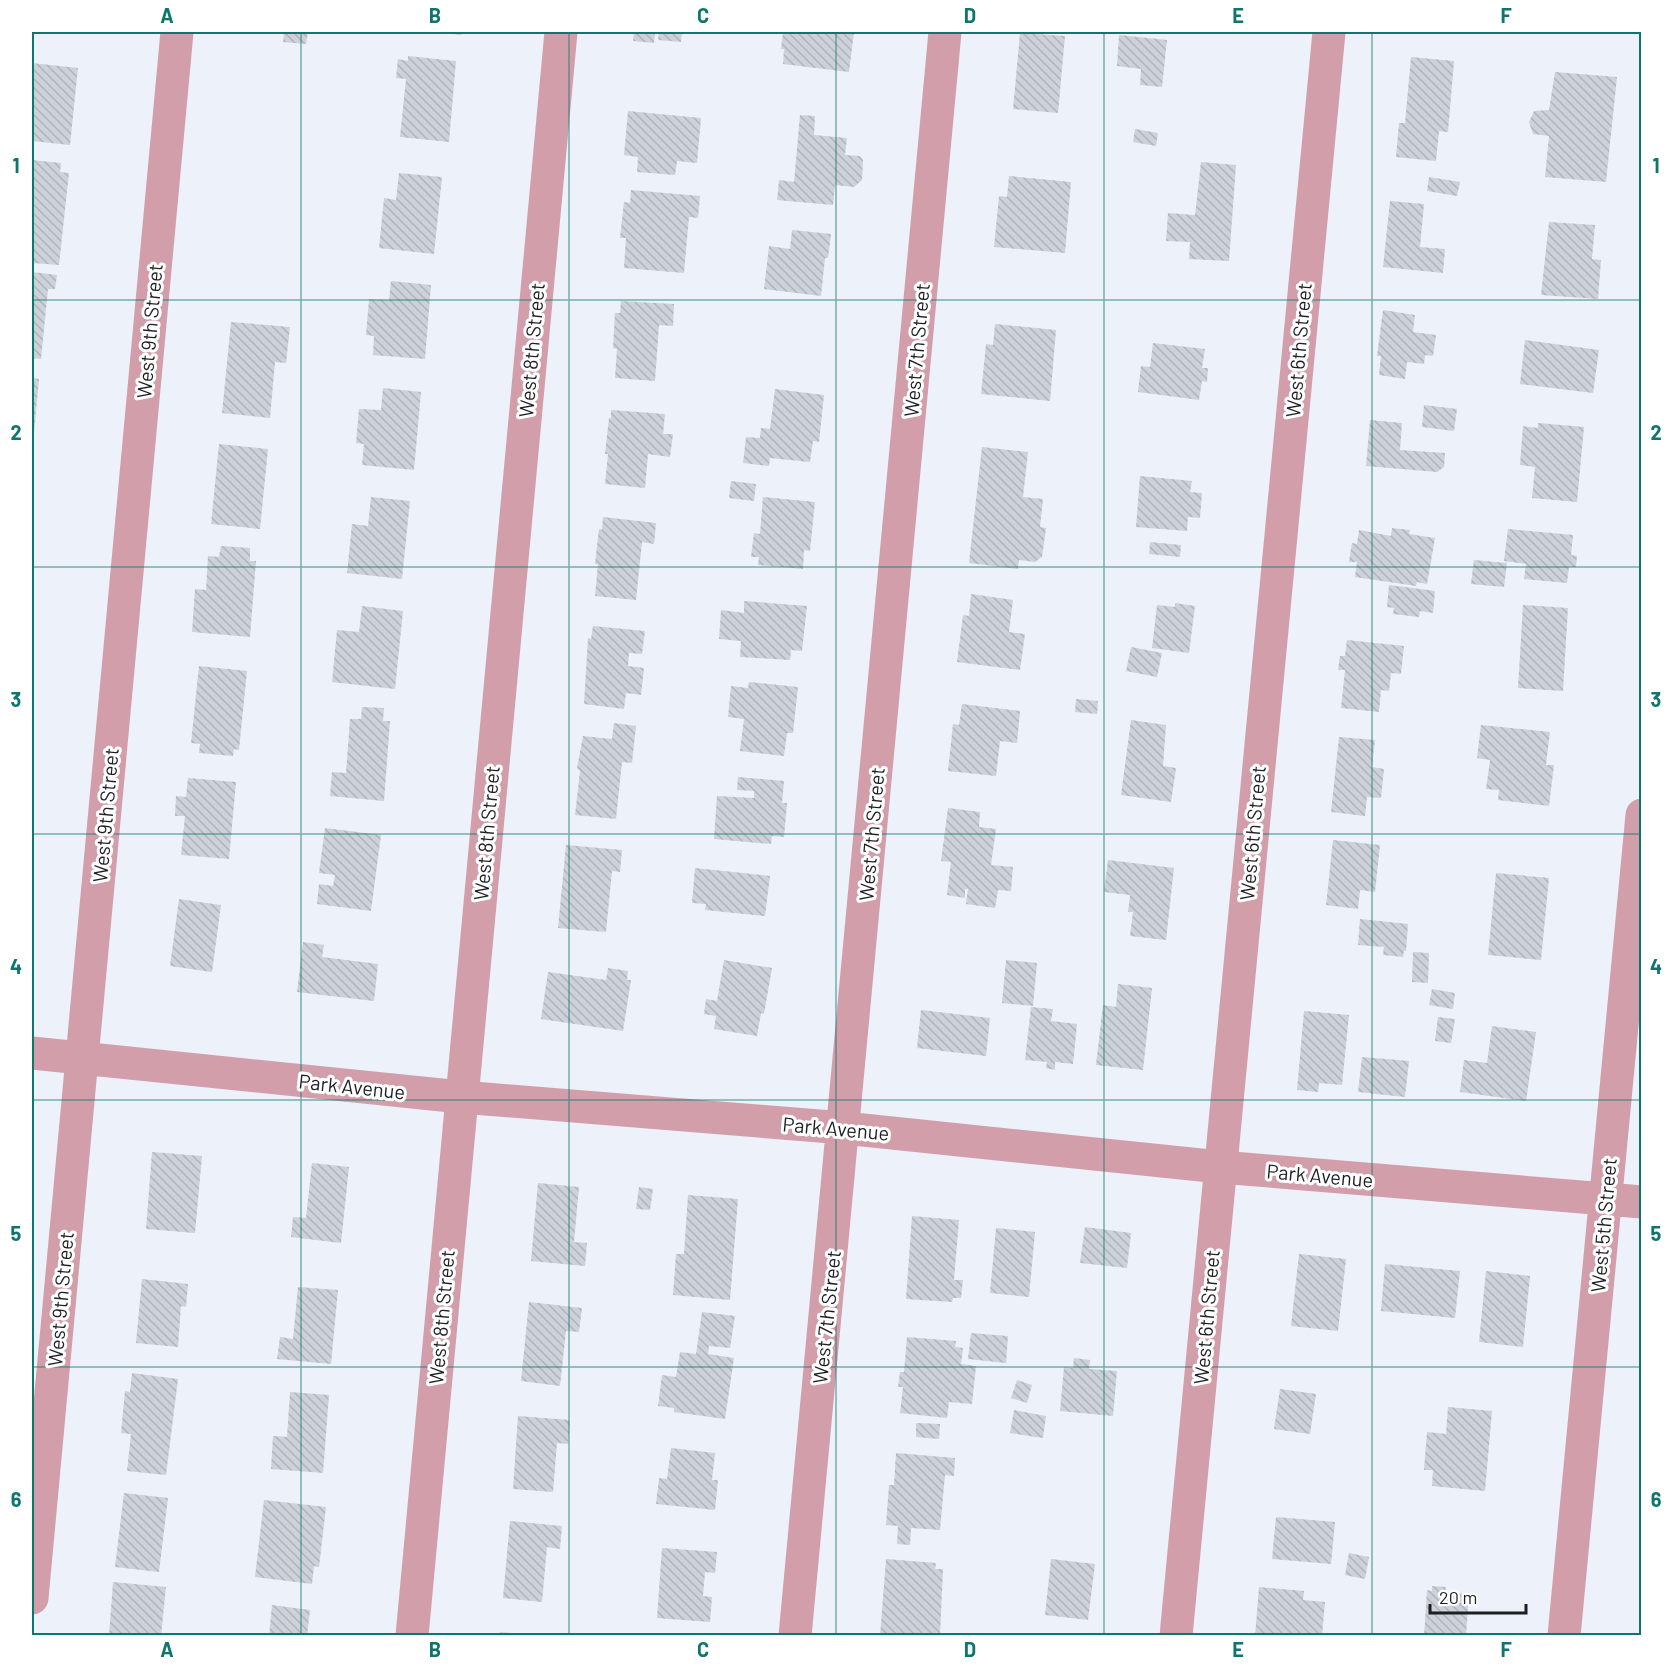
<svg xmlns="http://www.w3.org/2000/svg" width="1673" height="1667" font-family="Barlow,sans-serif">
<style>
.building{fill:url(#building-back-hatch)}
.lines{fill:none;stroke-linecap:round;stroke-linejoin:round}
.minor{stroke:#d19eaa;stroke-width:33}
.grid{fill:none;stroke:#0f766e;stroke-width:1.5;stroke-opacity:0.55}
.labels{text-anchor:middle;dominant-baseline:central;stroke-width:6;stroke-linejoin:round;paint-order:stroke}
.street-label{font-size:20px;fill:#1d1f22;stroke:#fff}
.neatline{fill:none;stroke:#0f766e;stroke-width:2}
.grid-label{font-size:20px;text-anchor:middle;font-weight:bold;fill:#0f766e}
</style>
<defs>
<pattern id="building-back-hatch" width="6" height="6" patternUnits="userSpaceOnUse" patternTransform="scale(1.5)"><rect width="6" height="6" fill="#cdd2da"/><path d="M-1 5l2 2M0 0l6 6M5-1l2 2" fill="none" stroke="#b0b4bb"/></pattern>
</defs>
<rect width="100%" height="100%" fill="#ecf1fa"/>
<path class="building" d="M284,32H308L306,44L283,42Z
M442,32H462V35L442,33Z
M634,32H655L654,43L633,41Z
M659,32H682L681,42L658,40Z
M783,32H854L849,72L783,64L784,49H781Z
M1020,33L1065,36L1058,113L1013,109Z
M1119,35L1167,40L1162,87L1140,85L1141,69L1117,66Z
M408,56L456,61L449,142L400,137L406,79L396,78L398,59L408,61Z
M1411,57L1454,61L1448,132L1439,131L1436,161L1396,157L1399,123H1405Z
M32,63L78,68L70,145L32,141Z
M1555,72L1617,77L1606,182L1545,177L1549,136L1533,134L1529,122L1534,111L1549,110Z
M628,111L701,118L697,163L677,161L675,175L637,172L638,157L624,155Z
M800,115L815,116L814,135L847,138L845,155L860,156L863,160L862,180L854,187L835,185L833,205L777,200L779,180L794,182Z
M1135,129L1158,133L1156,146L1133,142Z
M32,160L61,163L60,172L69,173L59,265L32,263Z
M1201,162L1236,165L1229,261L1189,259L1190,242L1166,241L1168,213L1195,215Z
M399,173L442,177L434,254L379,248L384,198L396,200Z
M1009,176L1071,182L1065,253L994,247L999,196L1007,197Z
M1429,177L1460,182L1457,196L1427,191Z
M631,190L700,196L698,218L689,217L684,273L624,268L626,238H620L624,202L630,203Z
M1390,201L1424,204L1420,247L1445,249L1443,273L1383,267Z
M1549,222L1595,225L1592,259L1601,260L1598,299L1541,295Z
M792,230L831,234L828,258H825L821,296L764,289L769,246L790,249Z
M32,272L57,275L55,289H48L41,359L32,358Z
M391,281L431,285L425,359L373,355L374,336L366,335L369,299L389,300Z
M621,301L674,304L673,326L659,325L655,381L615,378L617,349L613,348L615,313H620Z
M1383,310L1415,315L1413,332L1436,335L1433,356L1425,355L1424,364L1407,362L1405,379L1379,375L1381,356H1377Z
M231,322L290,327L286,363L275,362L270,418L222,413Z
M995,324L1056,330L1050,401L981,394L986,344L993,345Z
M1525,340L1599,350L1593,393L1520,384Z
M1153,343L1205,349L1202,368H1208L1207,382L1202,381L1199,400L1138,392L1141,366L1150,367Z
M32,378L39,379L33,443H32Z
M383,388L421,392L414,470L362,465L364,444L356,443L359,409L381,410Z
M775,389L824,395L819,442L813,441L810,462L770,458L769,466L743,463L746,437L760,438L761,428L770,429Z
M1424,405L1457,409L1454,431L1422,427Z
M611,410L665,414L663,434H673L670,457L648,454L645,488L605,484L608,454H605L609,418H611Z
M1370,420L1402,423L1400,450L1445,453L1444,467L1437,472L1366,466Z
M1538,423L1584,427L1577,502L1532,498L1535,467L1520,465L1523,426L1538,428Z
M219,444L268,449L260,529L211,524Z
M982,447L1028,452L1023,497L1043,499L1040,527L1046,528L1042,557L1035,562L1019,560L1018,569L969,563Z
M1140,476L1192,481L1190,492L1202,493L1200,518L1188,517L1187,531L1136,527Z
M731,481L756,484L754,501L729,498Z
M371,497L410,501L402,579L347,573L352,524L368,526Z
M763,497L815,502L810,551L804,550L803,569L758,565L759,557H751L754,533L760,534Z
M603,517L656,523L654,544L642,542L636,600L595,596L598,564H595L599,529L602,530Z
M1392,528L1410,530L1409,534L1435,538L1427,584L1417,582L1416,586L1355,577L1357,562H1349L1352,543L1357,544L1359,530L1391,536Z
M1508,529L1573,535L1571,555L1577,556L1576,567H1569L1567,583L1524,579L1526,564L1504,561Z
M1150,542L1181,545L1180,557L1149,554Z
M221,546L250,548V561H256L250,637L192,632L195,589L206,590L208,556L219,557Z
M1474,560L1507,563L1504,587L1471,584Z
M1389,585L1435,591L1433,613L1420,611L1419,617L1393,614L1394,608L1387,607Z
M971,594L1013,600L1009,632L1025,634L1020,670L957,662L963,615L969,616Z
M744,601L807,606L802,651L791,650L790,660L740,657L741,641L719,639L721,610L744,613Z
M1175,603L1195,606L1189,653L1152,648L1157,605L1175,607Z
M1523,605L1568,608L1563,691L1518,688Z
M362,606L403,611L395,689L332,682L337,630L359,632Z
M593,626L645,631L642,654L629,653L628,666L644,668L641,695L626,693L624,709L584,704L588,638L591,639Z
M1347,640L1404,646L1401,674L1391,673L1389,691L1381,690L1379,712L1341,708L1345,670H1338L1340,656H1345Z
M1131,647L1162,653L1157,677L1126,671Z
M199,666L247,671L239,750L234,749L233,756L199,753L200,744L191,743Z
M749,682L798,687L793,733H787L784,756L740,751L744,719L728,717L731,686L748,688Z
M1076,699L1098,701L1097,714L1075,712Z
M962,704L1020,711L1017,743L1000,741L996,776L948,771L953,724L959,725Z
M362,707L384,708L383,721H390L384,801L330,796L332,772L346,773L350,719H361Z
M1131,720L1166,725L1163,766L1176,768L1171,802L1121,795Z
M614,723L636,726L632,763L622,762L616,819L575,815L580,771L577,768L583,736L612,739Z
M1481,725L1550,732L1546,765H1554L1549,806L1498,800L1499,790L1486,789L1490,760L1477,758Z
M1339,737L1375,740L1372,767L1384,769L1381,798L1367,797L1365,816L1331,812Z
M738,777L784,781L782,803H787L784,837L772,836L771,844L714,839L717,796L754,798V791L737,790Z
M188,778L236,782L229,859L181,855L185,816H175L176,796L186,797Z
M948,808L980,812L979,827L996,829L991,865L1013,867L1011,891L998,890L995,908L966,904L968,889H965V898L947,895L951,862L941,861Z
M325,828L381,835L371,911L317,904L319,884L333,886L335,875L319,873Z
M1333,840L1380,845L1375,892L1360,890L1358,909L1326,905Z
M566,845L622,850L620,872L612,871L606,932L558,928Z
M1108,860L1174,868L1166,940L1130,936L1133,912H1128L1130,895L1104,892Z
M695,868L770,876L765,916L705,910L706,904L692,903Z
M1496,873L1549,878L1541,960L1488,955Z
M179,899L221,905L212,972L170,966Z
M1360,919L1408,924L1406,951H1404L1403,957L1383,955L1384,947L1358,945Z
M303,942L324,945L322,957L378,964L374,1001L297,992Z
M1413,952L1429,953L1428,983L1412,982Z
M724,960L772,968L764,1014L761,1013L757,1036L714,1029L716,1016L704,1014L706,999L717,1001Z
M1006,960L1037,963L1033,1006L1002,1003Z
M608,968L628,971L627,980H631L623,1031L541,1019L548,972L606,980Z
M1118,984L1152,988L1143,1070L1096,1065L1103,1005L1116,1007Z
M1432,989L1455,993L1453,1009L1429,1005Z
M1031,1007L1053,1009L1051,1021L1077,1024L1073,1064L1055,1062V1070L1046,1068L1047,1062L1025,1060Z
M921,1010L990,1018L986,1056L917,1048Z
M1304,1011L1349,1015L1342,1085L1319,1083L1318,1092L1297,1090Z
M1438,1017L1455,1019L1451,1043L1435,1041Z
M1492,1026L1536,1032L1526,1101L1460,1092L1464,1060L1487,1063Z
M1362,1057L1409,1061L1405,1097L1358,1092Z
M152,1152L202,1156L195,1233L146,1229Z
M312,1163L349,1167L341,1243L291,1237L293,1217L306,1218Z
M538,1183L579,1187L574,1242L587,1243L585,1266L531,1261Z
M639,1187L653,1189L650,1210L636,1209Z
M688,1195L738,1199L730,1300L673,1295L676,1254H684Z
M912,1216L959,1220L954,1280H963L961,1298H953L952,1302L906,1299Z
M1085,1227L1131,1233L1127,1268L1080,1263Z
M996,1228L1035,1232L1029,1297L990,1293Z
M1299,1254L1346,1259L1338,1331L1291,1326Z
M1385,1264L1460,1271L1455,1318L1381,1311Z
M1486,1271L1530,1276L1523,1347L1479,1342Z
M142,1279L188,1284L186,1307L181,1306L178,1347L136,1343Z
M298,1287L338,1290L331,1364L277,1359L280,1337L293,1339Z
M529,1302L582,1308L579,1332L566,1331L560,1386L521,1381Z
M702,1312L735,1316L730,1348L709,1346L708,1354L734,1358L725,1419L674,1412V1408L658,1406L662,1375L676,1377L680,1352L696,1354Z
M971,1333L1008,1336L1006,1363L968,1359Z
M907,1337L956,1341L955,1347L963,1348L961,1364L976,1366L972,1404L949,1402L947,1418L900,1413L903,1387H898L900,1372H904Z
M1074,1358L1090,1360L1089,1369L1117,1371L1113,1416L1060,1411L1064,1367L1073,1368Z
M132,1373L178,1379L166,1475L127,1471L131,1434L121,1433L125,1391L130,1392Z
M1017,1380L1032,1385L1027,1403L1011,1398Z
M1280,1389L1316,1394L1310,1434L1274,1429Z
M290,1392L329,1395L323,1473L271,1469L273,1436L287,1437Z
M1448,1407L1492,1411L1485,1491L1432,1486L1433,1470H1424L1427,1432L1446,1434Z
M1014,1410L1046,1416L1043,1438L1010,1433Z
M518,1416L570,1420L568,1444L557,1443L553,1492L513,1489Z
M916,1423L940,1424L939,1439L916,1437Z
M671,1448L715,1453L712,1480H718L715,1510L656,1504L659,1478L667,1479Z
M896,1453L955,1458L954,1476L945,1475L940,1530L911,1528L910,1545L897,1544L898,1526L886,1525L889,1485H894Z
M124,1493L168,1498L159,1572L115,1567Z
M264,1500L326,1507L319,1567L314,1566L312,1584L255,1577Z
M1276,1517L1335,1522L1331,1564L1272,1559Z
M510,1521L562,1526L560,1549L547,1547L542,1602L503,1598Z
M662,1548L717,1552L715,1573L705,1572L703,1596L712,1597L710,1622L657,1618Z
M1349,1553L1369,1557L1365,1579L1345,1575Z
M886,1559L936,1563L935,1569H943L940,1636H880Z
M1051,1559L1095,1564L1088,1620L1045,1615Z
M113,1582L166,1587L161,1636H109Z
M1432,1586L1446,1587L1445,1592L1469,1594L1466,1636H1424L1427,1590L1432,1591Z
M1259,1587L1304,1591L1303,1600L1325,1602L1322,1636H1255Z
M272,1605L310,1610L307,1636H269Z
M500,1632L521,1634V1636H499Z"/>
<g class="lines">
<path class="minor" d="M32,1053L461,1097L844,1128L1220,1167L1642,1202
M32,1598L177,32
M412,1636L561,32
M795,1636L945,32
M1176,1636L1329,32
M1564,1636L1642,815"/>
</g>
<path class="grid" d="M301,32V1636M569,32V1636M836,32V1636M1104,32V1636M1372,32V1636M32,300H1642M32,567H1642M32,834H1642M32,1100H1642M32,1367H1642"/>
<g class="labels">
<g class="street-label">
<text transform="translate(149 331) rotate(-85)">West 9th Street</text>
<text transform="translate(531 350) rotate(-85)">West 8th Street</text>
<text transform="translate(916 350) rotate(-85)">West 7th Street</text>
<text transform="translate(1298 350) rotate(-85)">West 6th Street</text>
<text transform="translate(105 815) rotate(-85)">West 9th Street</text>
<text transform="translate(486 833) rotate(-85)">West 8th Street</text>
<text transform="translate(1252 833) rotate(-85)">West 6th Street</text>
<text transform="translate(871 834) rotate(-85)">West 7th Street</text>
<text transform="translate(352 1086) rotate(6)">Park Avenue</text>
<text transform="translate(836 1128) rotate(5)">Park Avenue</text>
<text transform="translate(1320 1175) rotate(5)">Park Avenue</text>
<text transform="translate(1603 1225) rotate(-85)">West 5th Street</text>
<text transform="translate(60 1299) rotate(-85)">West 9th Street</text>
<text transform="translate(441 1317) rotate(-85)">West 8th Street</text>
<text transform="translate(826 1317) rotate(-84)">West 7th Street</text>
<text transform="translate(1206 1317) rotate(-85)">West 6th Street</text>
</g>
</g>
<rect width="1673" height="1667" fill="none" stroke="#ffffff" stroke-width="66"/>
<path d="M1430 1604v9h96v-9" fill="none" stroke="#1d1f22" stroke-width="3"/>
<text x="1439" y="1604" font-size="18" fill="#1d1f22" stroke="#ffffff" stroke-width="4.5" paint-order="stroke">20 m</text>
<rect x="33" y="33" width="1607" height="1601" class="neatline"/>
<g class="grid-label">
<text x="167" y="23">A</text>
<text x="435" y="23">B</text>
<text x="703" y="23">C</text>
<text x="970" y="23">D</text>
<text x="1238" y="23">E</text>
<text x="1506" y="23">F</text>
<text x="16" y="173">1</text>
<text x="1656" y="173">1</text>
<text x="16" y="440">2</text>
<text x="1656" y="440">2</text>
<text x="16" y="707">3</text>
<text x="1656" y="707">3</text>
<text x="16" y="974">4</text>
<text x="1656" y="974">4</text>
<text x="16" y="1241">5</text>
<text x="1656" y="1241">5</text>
<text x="16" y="1507">6</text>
<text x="1656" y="1507">6</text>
<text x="167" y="1657">A</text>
<text x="435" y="1657">B</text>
<text x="703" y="1657">C</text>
<text x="970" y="1657">D</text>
<text x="1238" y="1657">E</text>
<text x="1506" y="1657">F</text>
</g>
</svg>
